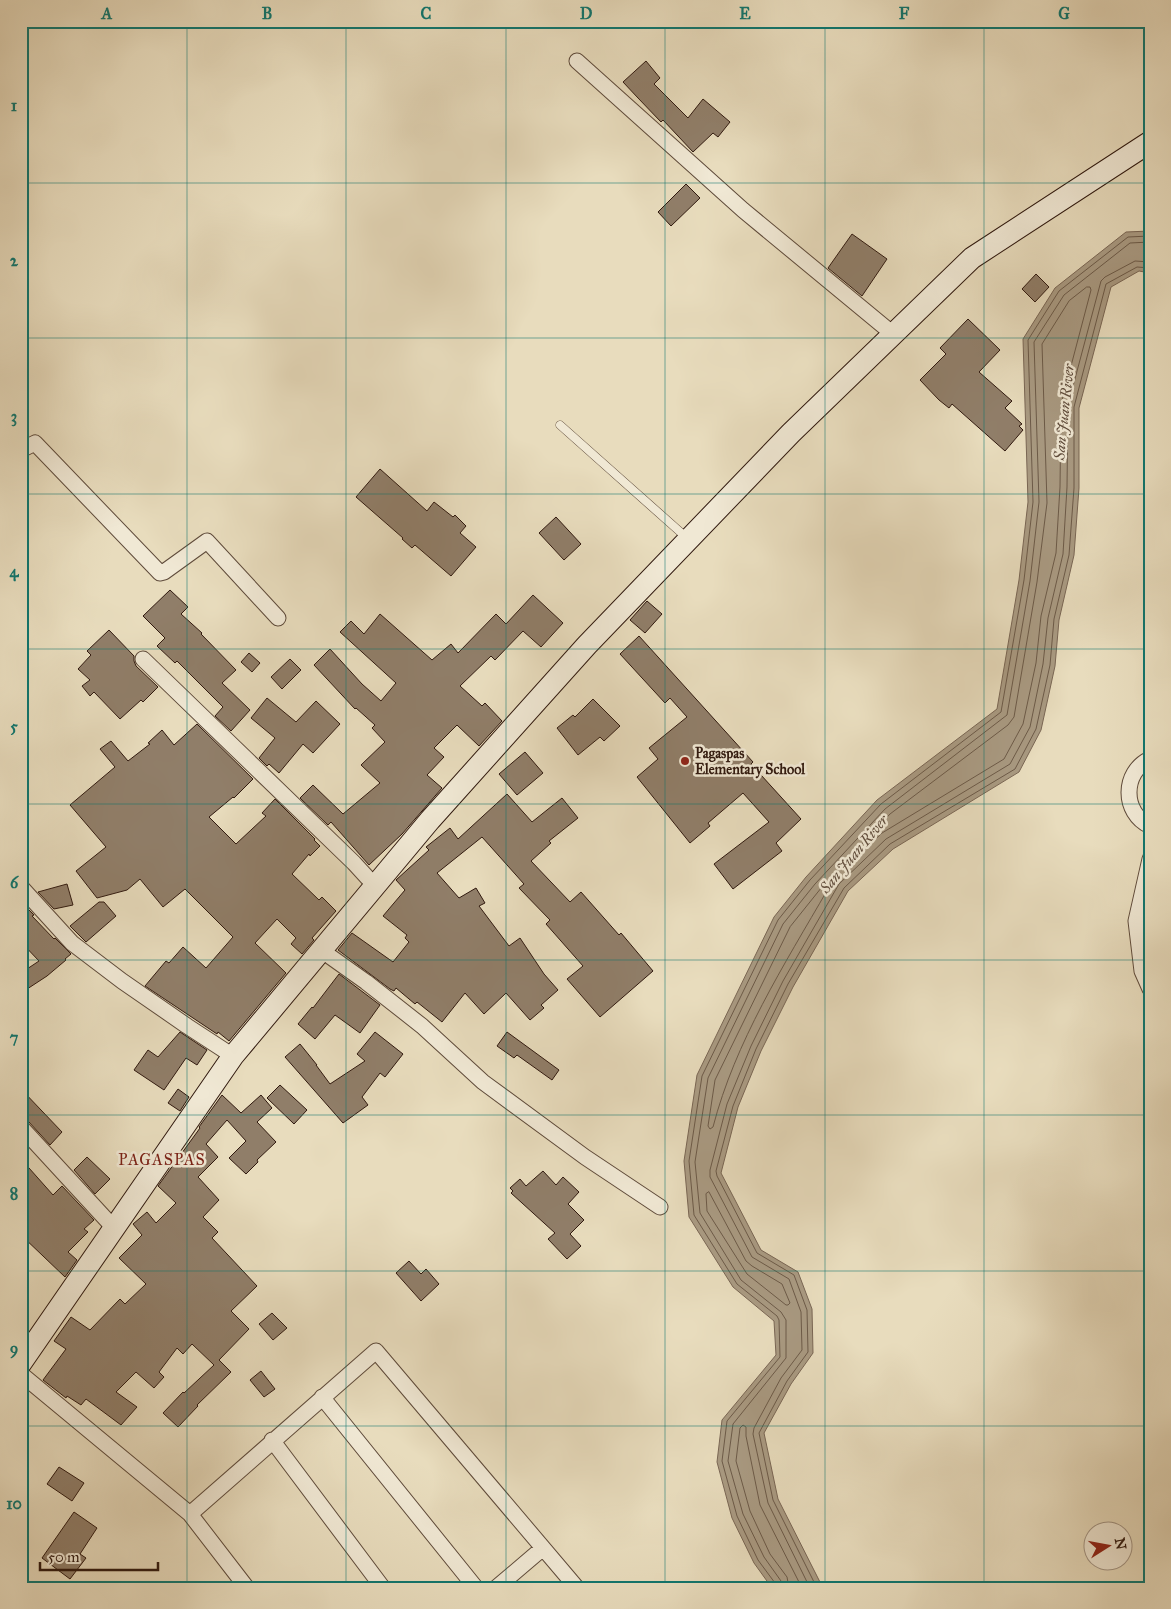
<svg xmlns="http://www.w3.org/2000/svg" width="1171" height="1609" font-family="'IM FELL Great Primer',serif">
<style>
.water{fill:#a99a82;stroke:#796654}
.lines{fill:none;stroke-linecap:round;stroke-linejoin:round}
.shore{stroke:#6c5a48;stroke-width:1}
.building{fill:#907e69;stroke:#30190f}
.service-casing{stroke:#5e4a3a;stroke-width:9}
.minor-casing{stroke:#5e4a3a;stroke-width:17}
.secondary-casing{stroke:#30190f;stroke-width:23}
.service{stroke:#f0e8d4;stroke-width:8}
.minor{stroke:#f0e8d4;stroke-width:15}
.secondary{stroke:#f0e8d4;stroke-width:21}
.grid{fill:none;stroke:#0f766e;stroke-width:1;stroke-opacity:0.55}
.poi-dot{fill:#8f2418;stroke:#f0e8d4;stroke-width:2}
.labels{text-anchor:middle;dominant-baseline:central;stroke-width:5;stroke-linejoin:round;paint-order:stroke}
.poi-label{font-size:14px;font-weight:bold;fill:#30190f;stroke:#f0e8d4;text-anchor:start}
.water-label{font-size:15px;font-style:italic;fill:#604d3d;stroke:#f0e8d4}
.quarter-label{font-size:16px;letter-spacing:1px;fill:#7a1f14;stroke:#f0e8d4}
.neatline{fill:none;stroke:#0f766e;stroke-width:2}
.grid-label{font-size:16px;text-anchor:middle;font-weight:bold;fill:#0f766e}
</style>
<rect width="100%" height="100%" fill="#e8dcbd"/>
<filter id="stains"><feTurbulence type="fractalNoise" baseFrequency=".004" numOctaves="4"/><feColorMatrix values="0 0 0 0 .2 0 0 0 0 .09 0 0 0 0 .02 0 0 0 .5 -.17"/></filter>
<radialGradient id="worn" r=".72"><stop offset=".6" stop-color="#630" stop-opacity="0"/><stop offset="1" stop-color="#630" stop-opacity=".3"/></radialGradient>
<path class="water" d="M1150,231V273L1139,271L1111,287L1079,408V488L1074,555L1059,620L1055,666L1041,730L1019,772L893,849L848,891L793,987L761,1051L738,1107L721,1173L761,1250L798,1272L812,1309L813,1353L791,1384L764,1433L778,1499L823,1588H772L754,1563L732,1518L717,1462L722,1420L776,1355L774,1321L733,1287L689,1217L684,1161L697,1075L774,917L806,877L877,800L997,709L1019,580L1028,502L1023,339L1055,288L1126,232Z"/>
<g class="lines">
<path class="shore" d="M1087,287H1090L1091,290L1061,404L1060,487L1056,553L1041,616L1036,663L1023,724L1004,759L882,833L861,853H858L857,849L890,814L1008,725L1014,717L1037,582L1047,503L1042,344L1069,301Z
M824,885L827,886L828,889C784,965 735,1042 713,1127L710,1129L708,1126L715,1080L790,927Z
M709,1192L746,1261L752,1266L782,1284L790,1303L788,1305H786L747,1274L707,1211L706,1194Z
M776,1588L775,1583L758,1560L737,1516L722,1461L727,1421L780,1357L779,1320L777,1316L737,1284L694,1215L689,1161L702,1076L778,920L810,880L881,804L1001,712L1024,580L1033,502L1028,340L1059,291L1128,237L1150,236
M782,1588L781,1581L764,1557L743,1514L728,1461L733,1424L786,1358V1320L781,1312L741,1280L700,1213L695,1162L708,1078L783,924L815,884L885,809L1007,715L1030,581L1039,502L1034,342L1064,295L1130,243L1150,242
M789,1588L787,1577L770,1554L750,1511L736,1461L740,1428L743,1425L746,1427V1436L760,1505L802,1588
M810,1588L768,1503L753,1434L754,1428L781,1378L802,1350L801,1312L789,1279L752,1257L710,1177V1170L727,1104L751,1046L783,981L839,884L886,839L1010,764L1030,727L1043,664L1048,618L1063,554L1067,487L1068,405L1101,281L1105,277L1135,261L1150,262
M817,1588L773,1500L759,1433L787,1381L808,1352L807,1310L794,1275L757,1253L717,1176L716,1171L733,1106L756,1049L788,984L844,888L890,844L1015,769L1036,729L1050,665L1054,619L1069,555L1074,488V407L1106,284L1137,267L1150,268"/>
</g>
<path class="building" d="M646,61L660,78L654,84L688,118L703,99L730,122L718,137L713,133L693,152L663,120L661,122L638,98L623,82Z
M686,184L700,198L671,226L658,212Z
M852,234L887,259L862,296L828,268Z
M1036,274L1049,287L1035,302L1022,289Z
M968,319L1000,350L979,372L1012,401L1005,408L1022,424L1019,426L1023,430L1005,451L952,404L949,408L939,400L920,380L946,354L940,348Z
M380,469L427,511L434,502L453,517L455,515L466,526L460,533L476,547L451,576L415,545L412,548L402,539L403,538L356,497Z
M556,517L581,544L564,560L539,533Z
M170,590L188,607L181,614L202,633L201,634L236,670L222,683L250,710L231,731L215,716L223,707L177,661L175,663L157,646L165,638L143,616Z
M533,595L563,623L541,647L523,631L495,660L491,656L460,686L482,706L485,703L502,721L479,746L457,725L434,748L444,757L427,775L442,788L402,834L369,865L331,822L328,825L300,798L313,785L343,814L380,783L361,765L385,742L372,728L375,725L356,708L355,709L314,665L330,649L362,684L381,701L396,683L340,632L351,621L364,634L380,614L432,660L451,644L458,653L496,614L506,624Z
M647,601L662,614L645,633L630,620Z
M109,630L134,656V661L136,666L158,687L143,702L141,700L120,719L94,692L90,696L82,686L90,680L78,669L91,655L87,651Z
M639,636L753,762L751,764L801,819L776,843L782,851L733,889L714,864L769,822L743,793L708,823L710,826L690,843L637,777L658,759L649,748L687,717L670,698L665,703L620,654Z
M249,653L260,663L252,672L241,662Z
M290,659L301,670L282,689L271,677Z
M267,698L296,722L316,701L340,724L313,753L303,744L279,773L269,764L267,766L259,758L275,738L251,718Z
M593,699L620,726L604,741L600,737L578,755L557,728L573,715L575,717Z
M197,724L253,779L234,798L233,797L209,817L236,844L266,816L262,813L275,799L315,839L314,840L320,846L310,856L309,854L292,874L319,900L322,897L336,911L312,938L314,940L302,954L291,944L296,938L277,919L255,943L286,973L229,1041L218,1032L217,1034L145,986L166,961L169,963L183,947L206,968L233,937L185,889L163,907L140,879L127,890L97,898L76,871L106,847L70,805L115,767L100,749L111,741L128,761L150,744L148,743L162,730L174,745Z
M525,752L543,773L517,795L499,774Z
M507,794L532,822L562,798L578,818L549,841L551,843L531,861L570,902L581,892L619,935L621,933L653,971L600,1017L567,979L583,966L546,924L550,920L519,888L524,884L482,837L437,873L459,898L476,888L485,903L479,906L509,946L520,938L544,974L558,990L541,1005L544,1008L530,1020L506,993L484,1014L465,993L442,1022L417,1002L415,1004L396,988L394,991L390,989L338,950L352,933L393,962L409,942L405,938L407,935L383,916L405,890L396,880L429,850L426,847L450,828L458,839Z
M67,884L73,905L54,909L38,892Z
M99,902H104L116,916L86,942L70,926Z
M21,905L24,907L25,906L34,915L32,916L54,939L55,938L71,954L65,959L66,960L47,976L21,993V973L39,961L21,942Z
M339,974L380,1005L360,1033L335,1015L315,1039L298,1024L312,1007L313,1008Z
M180,1032L207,1050L197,1065L186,1058L164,1090L134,1070L148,1050L158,1057Z
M375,1032L403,1054L385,1077L380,1073L362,1097L368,1105L343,1123L285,1057L300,1044L317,1065H316L330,1084L365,1061L357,1054Z
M507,1032L559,1070L552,1080L517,1055L514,1058L497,1046Z
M280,1085L307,1110L294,1124L267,1098Z
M21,1089L62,1132L50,1145L28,1121L21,1118Z
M178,1089L189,1097L180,1111L168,1103Z
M222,1095L241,1113L261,1095L272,1108L257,1122L276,1142L257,1160L258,1162L246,1174L229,1158L246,1141L227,1120L206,1144L218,1157L198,1177L219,1200L203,1217L218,1232L212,1238L257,1286L231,1311L249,1329L219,1360L231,1372L197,1405L198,1406L178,1427L163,1413L183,1392L184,1393L214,1365L192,1344L183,1354L177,1348L159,1372L164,1377L154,1388L136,1372L116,1392L137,1407L121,1425L86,1399L81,1405L67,1396L66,1398L43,1380L66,1349L54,1341L71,1317L90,1330L120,1299L125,1304L146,1284L119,1258L142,1235L133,1224L147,1212L156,1223L176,1203L158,1186L200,1128L199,1127Z
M87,1157L110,1179L95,1194L74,1170Z
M21,1159L53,1195L62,1186L94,1220L84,1229L88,1232L68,1252L77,1260L65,1277L21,1235Z
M543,1171L556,1185L563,1177L579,1192L568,1204L584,1220L570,1234L581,1246L567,1259L548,1239L555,1233L511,1193L513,1191L510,1188L520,1179L526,1186Z
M409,1261L421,1274L426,1269L439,1284L421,1301L396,1273Z
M272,1313L287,1328L273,1340L259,1324Z
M261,1371L275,1389L264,1397L250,1380Z
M59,1467L84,1483L72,1501L47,1484Z
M74,1512L97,1528L80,1554L86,1558L70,1579L42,1558Z"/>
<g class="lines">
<defs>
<path id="service" d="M560,425L687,538"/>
<path id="minor" d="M577,61L743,210L893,334
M21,450L35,443L160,573L164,572L207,541L278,618
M143,659L354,863L375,886
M1150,759C1122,772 1122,813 1150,826
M1150,859L1136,921L1142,971L1150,989
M21,887L72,943L122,981L187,1026L233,1056
M321,950L366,982L422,1026L483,1082L585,1157L660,1207
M21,1127L114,1228
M21,1374L190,1514L376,1351L577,1588
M322,1397L476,1588
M272,1440L383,1588
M190,1514L247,1588
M496,1588L543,1548"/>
<path id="secondary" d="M21,1363L233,1056L430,820L587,645L791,433L972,258L1150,142"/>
</defs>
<use href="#service" class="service-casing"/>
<use href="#minor" class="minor-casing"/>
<use href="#secondary" class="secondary-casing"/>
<use href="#service" class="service"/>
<use href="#minor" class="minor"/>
<use href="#secondary" class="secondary"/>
</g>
<path class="grid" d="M187,21V1588M346,21V1588M506,21V1588M665,21V1588M825,21V1588M984,21V1588M21,183H1150M21,338H1150M21,494H1150M21,649H1150M21,804H1150M21,960H1150M21,1115H1150M21,1271H1150M21,1426H1150"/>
<circle class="poi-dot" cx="685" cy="761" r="5"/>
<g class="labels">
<g class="poi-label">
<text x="695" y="753">Pagaspas<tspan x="695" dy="16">Elementary School</tspan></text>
</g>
<g class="water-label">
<text transform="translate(1064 412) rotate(-84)">San Juan River</text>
<text transform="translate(854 854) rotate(-50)">San Juan River</text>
</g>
<g class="quarter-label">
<text x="162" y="1159">PAGASPAS</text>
</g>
</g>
<rect width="1171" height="1609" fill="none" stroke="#e8dcbd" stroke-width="55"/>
<g transform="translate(1108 1546) rotate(79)"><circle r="24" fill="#f0e8d4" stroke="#a39585"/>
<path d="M0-4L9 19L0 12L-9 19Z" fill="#8f2418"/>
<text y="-8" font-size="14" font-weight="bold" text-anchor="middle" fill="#30190f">N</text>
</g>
<path d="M40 1562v8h118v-8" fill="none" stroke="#30190f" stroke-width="2.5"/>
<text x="48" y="1562" font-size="15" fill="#30190f" stroke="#f0e8d4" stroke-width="4" paint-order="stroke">50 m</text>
<rect x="28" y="28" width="1116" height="1554" class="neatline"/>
<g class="grid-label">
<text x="107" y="19">A</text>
<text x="267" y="19">B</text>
<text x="426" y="19">C</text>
<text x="586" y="19">D</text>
<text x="745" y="19">E</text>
<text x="904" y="19">F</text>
<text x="1064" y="19">G</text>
<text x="14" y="111">1</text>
<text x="14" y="266">2</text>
<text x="14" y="422">3</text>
<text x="14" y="577">4</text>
<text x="14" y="732">5</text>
<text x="14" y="888">6</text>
<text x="14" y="1043">7</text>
<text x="14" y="1199">8</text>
<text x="14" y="1354">9</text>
<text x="14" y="1509">10</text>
</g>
<rect width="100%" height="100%" filter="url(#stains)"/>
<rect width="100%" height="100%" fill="url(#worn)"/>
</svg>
